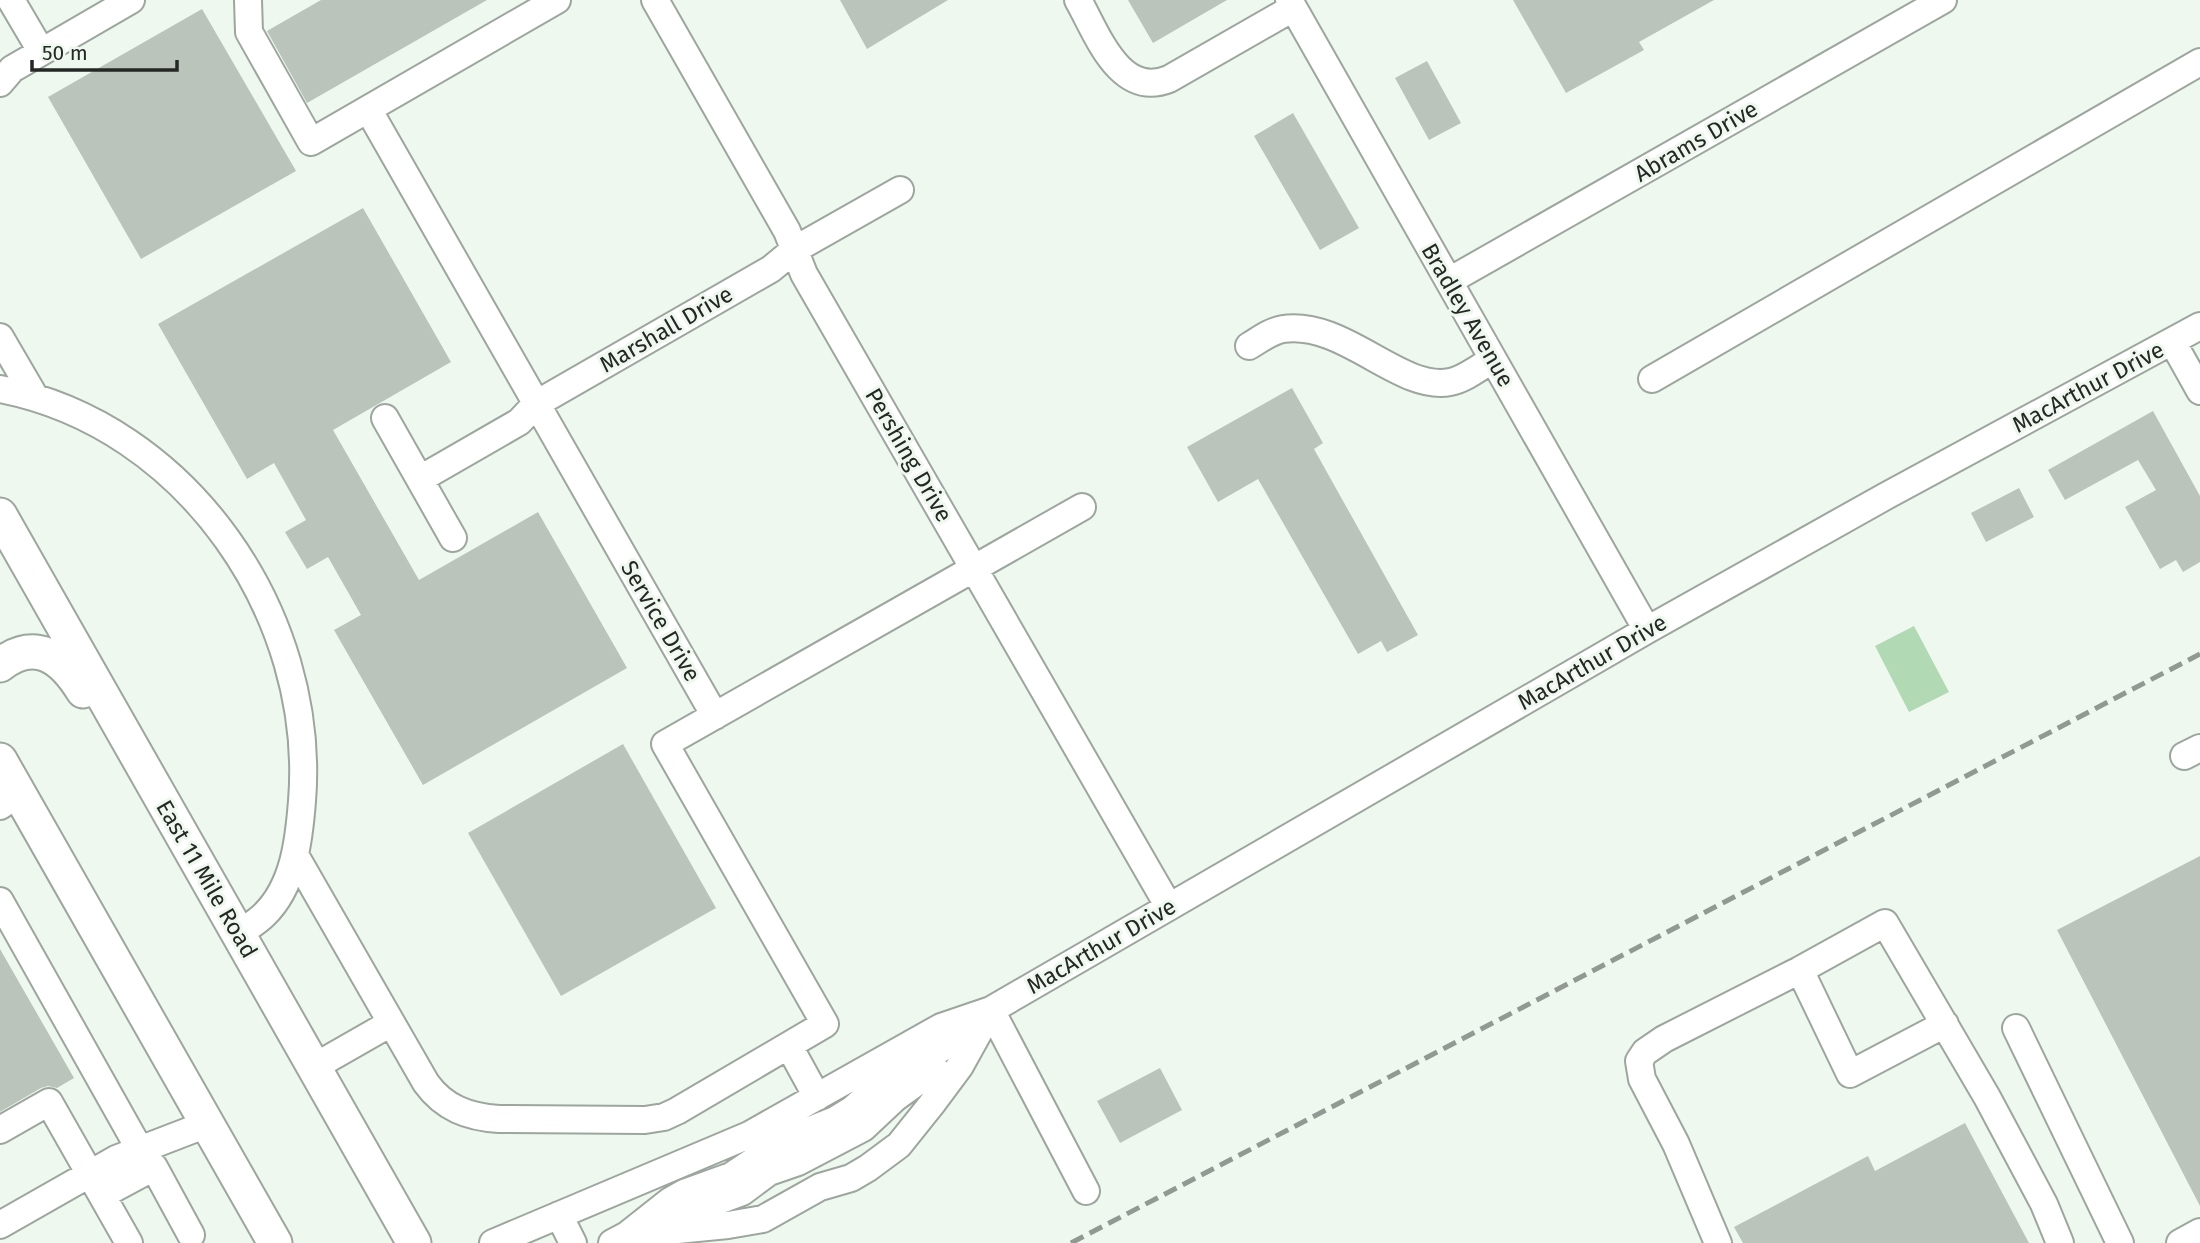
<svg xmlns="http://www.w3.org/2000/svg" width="2200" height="1243" font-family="'Fira Sans',sans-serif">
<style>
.green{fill:#b0d9b4}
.building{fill:#bbc4bb}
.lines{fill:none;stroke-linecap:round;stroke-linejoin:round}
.minor-casing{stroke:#9da69e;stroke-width:30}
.major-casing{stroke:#9da69e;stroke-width:37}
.minor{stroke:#fff;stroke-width:26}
.major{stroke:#fff;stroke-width:33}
.rail{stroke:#929892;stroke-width:5;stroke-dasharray:14 7;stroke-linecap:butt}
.labels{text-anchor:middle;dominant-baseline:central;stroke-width:6;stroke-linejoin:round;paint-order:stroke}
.street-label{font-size:23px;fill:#242724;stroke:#eff8ef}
</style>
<rect width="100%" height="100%" fill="#eff8ef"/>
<path class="green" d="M1914,626L1949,692L1909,712L1875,646Z"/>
<path class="building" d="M321,0H487L307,103L267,31Z
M840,0H948L867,49Z
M1128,0H1227L1153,43Z
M1513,0H1714L1639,42L1644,50L1566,93Z
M202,9L296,171L141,259L48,97Z
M1427,61L1461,123L1429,140L1395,78Z
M1293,113L1359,228L1320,250L1254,136Z
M363,208L451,362L333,430L419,580L538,512L627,668L423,785L334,630L361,615L328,557L307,569L285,532L306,520L274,463L247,479L158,324Z
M1292,388L1323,443L1314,449L1418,635L1387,652L1381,641L1358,654L1258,479L1218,502L1187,447Z
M2153,411L2200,496V562L2183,572L2176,560L2160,569L2125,507L2156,490L2138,460L2065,500L2048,470Z
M2019,488L2034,517L1986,542L1971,513Z
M623,744L716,908L561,996L468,833Z
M2200,856V1206L2057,930Z
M0,949L74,1078L57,1088L48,1086L41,1088L0,1112Z
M1160,1068L1182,1110L1120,1143L1097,1101Z
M1965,1123L2029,1243H1743L1734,1227L1868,1156L1875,1171Z"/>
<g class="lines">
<defs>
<path id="minor" d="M11,0L41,51
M248,0L249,32L311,142L557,0
M655,0L787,231L804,274L1169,907
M1078,0C1097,33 1119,99 1169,79L1293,8
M1289,0L1647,630
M0,83L12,69L131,0
M368,109L715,716
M1449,281L1943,0
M0,337L35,397
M2172,341L2200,391
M1249,346C1259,340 1271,331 1283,329C1344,320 1400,392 1450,382C1465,379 1480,367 1493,359
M1652,379L2200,62
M0,389C187,425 317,615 302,801C299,840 294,886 264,915C257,922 247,928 238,934
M385,418L453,538
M420,479L519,422L536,404L771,269L794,250L900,190
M2184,756L2200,748
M0,806L19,793
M295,855L426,1083C444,1108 468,1117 499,1119L645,1120L664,1117L677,1111L825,1024L665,744L1082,507
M0,901L140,1150
M991,1010L1086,1191
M1945,1024L1850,1074L1800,970L1885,923L1987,1097L2044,1204L2060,1243
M2016,1028L2120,1243
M789,1046L817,1097
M314,1067L391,1023
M0,1130L49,1102L129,1243
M102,1195L154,1167L191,1235
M559,1215L573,1243
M665,1224L688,1212L742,1192L769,1172L798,1162L863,1128L895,1098L935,1069
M0,1225L116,1159L207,1124
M627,1235L670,1201L684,1193L731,1176L785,1140L835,1120L853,1109L882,1083L952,1042L979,1030
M493,1243L749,1135L941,1027L991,1010L1647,630L1886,496L2200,326
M612,1243L627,1235L728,1225L763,1219L820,1187L851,1178L868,1168L899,1145L931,1105L960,1066L991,1010
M1718,1243L1676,1144L1642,1079L1639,1061L1645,1052L1664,1039L1800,970
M2180,1243L2200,1232"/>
<path id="major" d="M0,515L414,1243
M0,665C36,637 63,658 83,691
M0,760L275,1243"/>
</defs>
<use href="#minor" class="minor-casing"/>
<use href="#major" class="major-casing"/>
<use href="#minor" class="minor"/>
<use href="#major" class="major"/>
<path class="rail" d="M1071,1243L2200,654"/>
</g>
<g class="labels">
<g class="street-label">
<text transform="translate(1696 141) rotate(-30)">Abrams Drive</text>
<text transform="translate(1468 315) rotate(60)">Bradley Avenue</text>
<text transform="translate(666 329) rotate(-30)">Marshall Drive</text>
<text transform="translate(2088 387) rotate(-28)">MacArthur Drive</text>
<text transform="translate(909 455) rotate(60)">Pershing Drive</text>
<text transform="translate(661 621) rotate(60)">Service Drive</text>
<text transform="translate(1592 662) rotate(-30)">MacArthur Drive</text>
<text transform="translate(207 879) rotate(60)">East 11 Mile Road</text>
<text transform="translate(1101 946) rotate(-30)">MacArthur Drive</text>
</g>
</g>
<path d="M32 60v10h145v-10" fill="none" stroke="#242724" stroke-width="3.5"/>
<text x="42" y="60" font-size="21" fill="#242724" stroke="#eff8ef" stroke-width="5" paint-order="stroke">50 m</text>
</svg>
